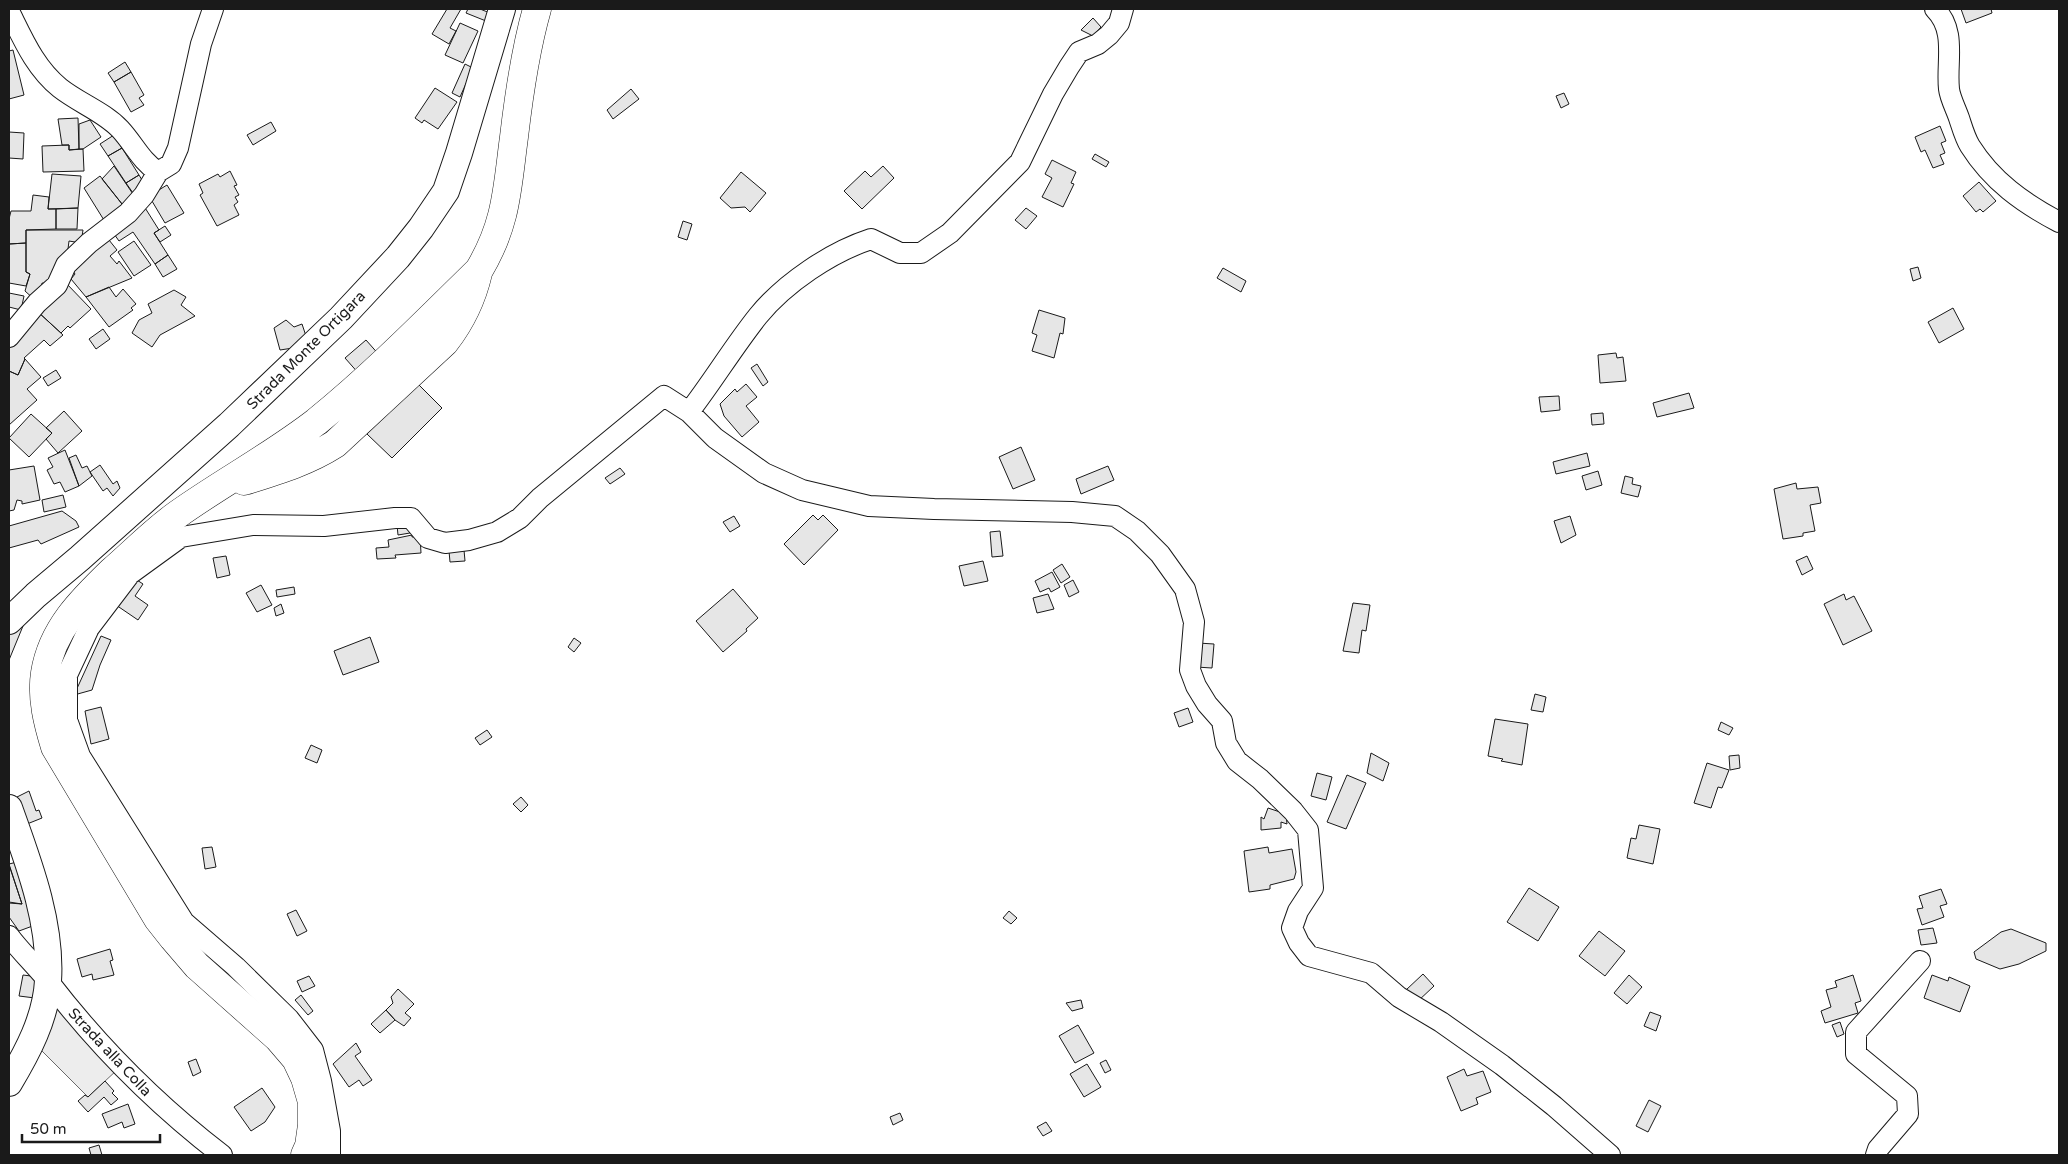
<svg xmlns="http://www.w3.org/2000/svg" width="2068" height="1164" font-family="'Varela Round',sans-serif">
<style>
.parking{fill:#ededed;stroke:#6a6a6a}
.building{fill:#e6e6e6;stroke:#1a1a1a}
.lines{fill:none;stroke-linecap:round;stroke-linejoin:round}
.minor-casing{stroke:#1a1a1a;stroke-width:22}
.major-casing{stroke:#1a1a1a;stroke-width:28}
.highway-casing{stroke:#1a1a1a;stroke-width:29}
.minor{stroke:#fff;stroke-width:20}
.major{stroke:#fff;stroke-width:26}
.highway{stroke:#fff;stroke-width:28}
.labels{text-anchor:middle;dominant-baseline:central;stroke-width:4;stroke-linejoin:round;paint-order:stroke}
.street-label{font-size:15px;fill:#1a1a1a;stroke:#fff}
</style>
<rect width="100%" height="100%" fill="#fff"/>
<path class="parking" d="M55,1003L118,1069L88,1097L36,1045Z"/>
<path class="building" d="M447,9H461L450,28L456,31L449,44L432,34Z
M468,9H480L490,13L486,21L466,13Z
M1961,9H1991L1992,13L1966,23Z
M1093,18L1101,27L1093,36L1081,30Z
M460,23L478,31L463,63L445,55Z
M13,50L24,95L9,99V51Z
M125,62L131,72L114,82L108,73Z
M465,64L473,68L460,97L452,93Z
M131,72L144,95L139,98L144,105L131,112L114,82Z
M435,88L457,102L438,129L424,120L422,123L415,118Z
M631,89L639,99L613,119L607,110Z
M1564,93L1569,104L1561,108L1556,96Z
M78,118L79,149L69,150V145H62L58,119Z
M90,120L101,137L83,149H79V124Z
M271,122L276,131L253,145L247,135Z
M1940,126L1946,141L1941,143L1945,153L1940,155L1944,164L1933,168L1925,150L1921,152L1915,137Z
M9,132L24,133L23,159L9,158Z
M114,135L122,148L108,156L100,144Z
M69,145V150L83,149L84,171L43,172L42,146Z
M122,148L139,175L126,183L108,156Z
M1095,154L1109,162L1106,167L1092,159Z
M1052,160L1076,172L1071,183L1074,184L1063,207L1042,197L1052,178L1045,174Z
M114,166L137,200L126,209L102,179Z
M883,166L894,178L862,209L844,191L865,171L871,177Z
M230,171L237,185L234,186L239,195L235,197L238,202L234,205L239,215L217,226L200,195L203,193L199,184L218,174L220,177Z
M741,172L766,193L750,212L745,207L731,208L720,198Z
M52,174L81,176L78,208L48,209Z
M139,175L145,185L133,193L126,183Z
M100,176L126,209L107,225L84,188Z
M1979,182L1996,201L1983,212L1980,209L1976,212L1963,196Z
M167,185L184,213L165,223L149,196Z
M33,195L49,197L48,209H56V229L26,230V243L9,244V219L11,211H31Z
M142,203L159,230L154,233L168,255L155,264L133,232L119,241L112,231Z
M78,208L77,229H56V209Z
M1026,208L1037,216L1026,229L1015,220Z
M683,221L692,224L687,240L678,237Z
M165,226L171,235L160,242L154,233Z
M26,230H83L81,243L69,241L68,249L54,285L42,283L41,293L35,300L25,291L30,274L26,272Z
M109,240L117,250L110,256L117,264L119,261L132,278L86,297L71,279L75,274L69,265L97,244L100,247Z
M134,241L151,265L134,276L118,252Z
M26,243V272L30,274L26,286L9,283V244Z
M168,255L177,269L163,277L155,264Z
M1918,267L1921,278L1913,281L1910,269Z
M1223,268L1246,281L1241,292L1217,278Z
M65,282L91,309L70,328L68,326L61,333L37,311Z
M109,287L116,297L123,289L136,304L131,308L133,310L109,327L86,297Z
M174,290L186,297L181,305L195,316L160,335L152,347L132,333L139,320L152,313L148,304Z
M9,293L24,296L21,310L9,307V309Z
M1953,308L1964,329L1939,343L1928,322Z
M1039,310L1065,318L1063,334L1060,333L1054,358L1032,351L1037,335L1032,333Z
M37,311L63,335L50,346L44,340L24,358L25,359L18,375L9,371V341Z
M286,320L294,327L302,324L306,336L293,348L280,350L274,328Z
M103,329L110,339L96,349L89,339Z
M366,340L411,391L391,410L345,358Z
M1616,353L1617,358L1623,357L1626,381L1600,383L1598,355Z
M25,359L41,377L27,389L37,400L9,425V371L18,375Z
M757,364L768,382L763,386L751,368Z
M56,370L61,378L48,386L43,378Z
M418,384L442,408L392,458L367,434Z
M746,384L757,397L746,406L759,422L742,437L724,416L720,404L735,389L737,392Z
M1689,393L1694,408L1657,417L1653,403Z
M1559,396L1560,410L1541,412L1539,397Z
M64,411L82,431L58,453L46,439L52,433L46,428Z
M1603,413L1604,424L1592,425L1591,414Z
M31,414L52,433L29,457L9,438Z
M1021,447L1035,480L1013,489L999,457Z
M65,450L79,486L65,492L60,482L54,484L47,470L53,467L48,458Z
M1587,453L1590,466L1556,474L1553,462Z
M76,455L82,468L87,466L92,476L79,486L69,458Z
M100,465L113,484L117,481L120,488L113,496L107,488L103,491L90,472Z
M34,466L40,500L22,504V501L17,500L14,510L9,511V470Z
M1108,466L1114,480L1081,494L1076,479Z
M620,468L625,474L610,484L605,478Z
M1598,471L1602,485L1586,490L1582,476Z
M1625,476L1633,478L1632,484L1641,486L1638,497L1621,493Z
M1796,483L1797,489L1818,487L1821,503L1810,505L1815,531L1803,533V536L1783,539L1774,489Z
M63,495L66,507L44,512L42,500Z
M62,511L76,521L79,527L41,544L38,540L9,548V526Z
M813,515L818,520L823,515L838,530L804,565L784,544Z
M734,516L740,526L730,532L723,522Z
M1570,516L1576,535L1561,543L1554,521Z
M409,523L410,533L398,535L397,525Z
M1000,531L1003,556L992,557L990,532Z
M412,535V537L420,536L421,553L395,555L396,558L377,559L376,548L389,547L388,540Z
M464,550L465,561L450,562L449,551Z
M226,556L230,575L217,578L213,558Z
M1807,556L1813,569L1802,575L1796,561Z
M983,561L988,581L964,586L959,566Z
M1062,564L1070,577L1061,583L1053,570Z
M1052,572L1060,587L1051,592L1049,588L1040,592L1035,581Z
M134,578L143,584L135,596L148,605L138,620L116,605Z
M1073,580L1079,592L1069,597L1064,585Z
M261,585L272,605L257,612L246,593Z
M294,587L295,594L277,597L276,590Z
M733,589L758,618L746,629L747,631L723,652L696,621Z
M1048,594L1054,609L1037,613L1033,598Z
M1844,594L1846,600L1854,596L1872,631L1843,645L1824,604Z
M1353,603L1370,605L1366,631L1362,630L1359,653L1343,651Z
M281,604L284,613L276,616L274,608Z
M12,622L23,626L9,660V629Z
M101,636L111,640L100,665L92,690L74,695Z
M370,637L379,662L343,675L334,651Z
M574,638L581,643L574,652L568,647Z
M1198,643L1214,644L1212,668L1196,667Z
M1535,694L1546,697L1543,712L1531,710Z
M101,707L109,739L91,744L85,711Z
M1188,708L1193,722L1179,727L1174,713Z
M1495,719L1528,724L1522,765L1501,761L1503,759L1488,756Z
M1721,722L1733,728L1729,735L1718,730Z
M487,730L492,737L480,745L475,738Z
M311,745L322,750L317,763L305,758Z
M1371,753L1389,763L1383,781L1367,773Z
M1739,755L1740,768L1730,770L1729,756Z
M1707,763L1729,770L1722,788L1718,787L1711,808L1694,803Z
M1317,773L1332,777L1326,800L1311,796Z
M1347,775L1366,783L1346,829L1327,822Z
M29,791L36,811L39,810L42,818L27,824L17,797Z
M521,797L528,805L521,812L513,804Z
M1268,808L1286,814L1287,824L1281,822V828L1261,830V817L1264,819Z
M1639,825L1660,829L1653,864L1627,858L1631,838L1636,839Z
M212,847L216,867L205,869L202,848Z
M1268,847L1269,853L1292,849L1296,872L1294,879L1270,885V889L1249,892L1244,851Z
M21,861L38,924L19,931L9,917V903L22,904L9,864Z
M9,865L22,904L9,902Z
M1529,888L1559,907L1538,941L1507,922Z
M1941,889L1947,904L1940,906L1944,917L1922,925L1917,909L1923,908L1919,896Z
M296,910L307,931L297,936L287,914Z
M1009,911L1017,918L1011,924L1003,918Z
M1933,928L1937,943L1921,945L1918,930Z
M2011,929L2046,943V951L2019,964L2000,969L1976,959L1974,952L2001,932Z
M1599,931L1625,951L1605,976L1579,956Z
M110,949L113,960L110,961L114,975L93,980L92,974L82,977L77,959Z
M1423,974L1434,986L1417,1002L1406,990Z
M23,975L39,977L35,998L19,996Z
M1629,975L1642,987L1627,1004L1614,993Z
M1853,975L1861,1001L1855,1003L1858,1013L1825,1023L1821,1011L1831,1007L1826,990L1837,987L1835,981Z
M1932,975L1948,981L1949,977L1970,986L1960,1012L1924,998Z
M309,976L315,986L302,992L297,981Z
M398,989L414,1004L405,1013L411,1018L404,1026L395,1020L386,1010L393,1003L391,997Z
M301,995L313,1011L308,1015L295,1000Z
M1081,1000L1083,1008L1072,1011L1066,1003Z
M386,1010L395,1020L380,1033L371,1024Z
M1650,1012L1661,1016L1656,1031L1644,1026Z
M1840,1022L1844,1034L1837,1037L1832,1025Z
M1078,1025L1094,1053L1075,1063L1059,1036Z
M356,1043L361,1052L355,1056L372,1080L363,1086L359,1080L349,1087L333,1064Z
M196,1059L201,1072L193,1076L188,1062Z
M1106,1060L1111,1070L1105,1073L1100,1063Z
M1087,1064L1101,1087L1084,1097L1070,1074Z
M1464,1069L1467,1076L1483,1071L1491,1092L1476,1098L1478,1104L1461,1111L1447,1077Z
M105,1081L114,1091L112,1093L118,1099L111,1105L104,1097L88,1112L78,1101L85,1095L88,1097Z
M262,1088L275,1107L265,1122L251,1131L234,1107Z
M1649,1100L1661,1106L1648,1132L1636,1126Z
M128,1104L135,1124L124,1128L122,1122L108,1128L102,1114Z
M900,1113L903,1120L893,1125L890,1117Z
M1046,1122L1052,1131L1043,1136L1037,1127Z
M99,1145L102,1155H91L89,1148Z"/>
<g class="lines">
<defs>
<path id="minor" d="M1935,9C1957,31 1946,62 1949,89C1950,98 1956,109 1959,118C1962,127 1965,138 1970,146C1992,181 2023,203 2059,222
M9,11C23,39 35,68 60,88C79,103 104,112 120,129C134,144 141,161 158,172
M9,337L37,303L57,285L66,265L89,243L128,213L144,195L158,172L171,164L178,148L201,44L213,9
M689,412L715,438L764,473L802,490L869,506L934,509L1072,512L1115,516L1137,531L1160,554L1185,589L1194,622L1190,670L1196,686L1207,704L1222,721L1226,743L1237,761L1260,779L1293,811L1308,830L1313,888L1298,911L1292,928L1299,943L1309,956L1371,973L1399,997L1441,1022L1502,1065L1554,1106L1610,1155
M169,532L181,537L253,525L324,526L395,518H411L428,538L445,543L469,540L497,532L520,518L540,498L664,396L689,412C713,381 734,346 758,316C785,283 831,252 871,239L900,253H921L950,233L1020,162L1053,94L1069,67L1079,52L1098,44L1109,35L1119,23L1123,9
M181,537L130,574L89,628L67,675V720L80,756L184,922L236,967L289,1019L313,1050L321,1081L330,1131V1155
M9,936C21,952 36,966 49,982C99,1047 157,1105 222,1155
M1876,1155L1878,1149L1908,1114L1907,1096L1856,1054V1032L1920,961"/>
<path id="major" d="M9,621L36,595L80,558L229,425L341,318L398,257L421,228L446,191L459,153L502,9
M9,808C28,861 52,923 48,981C46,1018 27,1053 9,1083"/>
<path id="highway" d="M244,481C276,471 307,462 335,444L445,342C462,320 472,299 478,273
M305,1155L309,1146L312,1125V1102L305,1078L296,1059L278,1038L197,966L173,938L158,919L55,747C48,724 41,698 45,673C52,629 82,600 112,571C134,552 154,531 178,514C223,482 272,456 316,422C374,375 426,322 479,270C507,223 507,189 514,137C519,94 525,51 537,9"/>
</defs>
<use href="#minor" class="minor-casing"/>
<use href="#major" class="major-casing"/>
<use href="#highway" class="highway-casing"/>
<use href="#minor" class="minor"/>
<use href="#major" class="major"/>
<use href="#highway" class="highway"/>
</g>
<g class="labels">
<g class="street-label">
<text transform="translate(306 350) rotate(-45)">Strada Monte Ortigara</text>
<text transform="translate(110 1052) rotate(47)">Strada alla Colla</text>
</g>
</g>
<rect width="2068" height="1164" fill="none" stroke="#1a1a1a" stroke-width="20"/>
<path d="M22 1134v8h138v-8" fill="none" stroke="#1a1a1a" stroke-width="2.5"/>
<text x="30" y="1134" font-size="15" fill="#1a1a1a" stroke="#ffffff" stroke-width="4" paint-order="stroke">50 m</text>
</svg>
